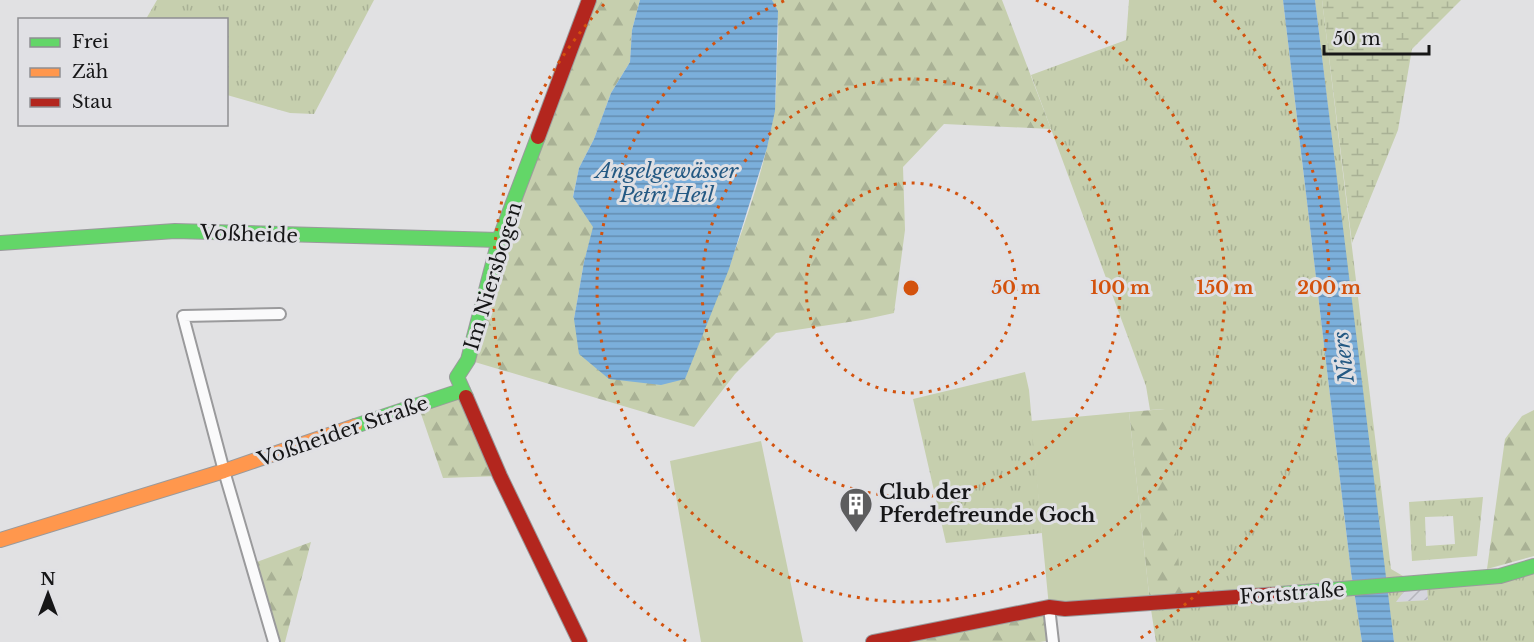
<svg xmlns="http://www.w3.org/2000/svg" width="1534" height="642" font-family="'Libre Baskerville',serif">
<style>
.industrial{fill:url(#industrial-furrows)}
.grass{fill:url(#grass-tufts);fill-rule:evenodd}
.forest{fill:url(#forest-firs)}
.wetland{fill:url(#wetland-marsh)}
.garden{fill:#c6cfae}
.water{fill:url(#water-rules)}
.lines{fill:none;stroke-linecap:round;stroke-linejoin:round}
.street-casing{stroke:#9a9a9c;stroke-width:14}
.fast-casing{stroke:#9a9a9c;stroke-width:16}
.slow-casing{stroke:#9a9a9c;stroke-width:16}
.jam-casing{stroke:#9a9a9c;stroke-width:16}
.street{stroke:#fafafb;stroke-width:10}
.fast{stroke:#63d668;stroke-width:14}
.slow{stroke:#ff974d;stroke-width:14}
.jam{stroke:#b3261e;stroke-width:14}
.ring{fill:none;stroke:#d3520d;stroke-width:3;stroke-dasharray:3 6}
.labels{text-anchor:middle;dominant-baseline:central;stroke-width:6;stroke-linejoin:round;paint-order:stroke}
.street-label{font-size:20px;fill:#161617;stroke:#e0e0e4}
.poi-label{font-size:20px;font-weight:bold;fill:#161617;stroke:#e0e0e4;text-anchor:start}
.water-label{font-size:21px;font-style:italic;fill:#245983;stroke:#e0e0e4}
.centre{fill:#d3520d;stroke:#e0e0e4;stroke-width:3}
.ring-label{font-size:18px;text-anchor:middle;font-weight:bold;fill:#d3520d;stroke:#e0e0e4;stroke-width:6;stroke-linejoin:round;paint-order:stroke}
</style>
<defs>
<pattern id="industrial-furrows" width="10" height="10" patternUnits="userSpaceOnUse" patternTransform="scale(1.5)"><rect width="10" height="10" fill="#d5d5dd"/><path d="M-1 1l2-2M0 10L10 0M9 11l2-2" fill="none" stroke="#b6b6bd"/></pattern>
<pattern id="grass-tufts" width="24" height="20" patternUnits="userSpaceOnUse" patternTransform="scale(1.5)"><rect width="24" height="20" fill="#c6cfae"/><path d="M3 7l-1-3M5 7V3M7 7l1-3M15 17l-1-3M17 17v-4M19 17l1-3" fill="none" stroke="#a9b195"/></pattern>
<pattern id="forest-firs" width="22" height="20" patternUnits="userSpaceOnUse" patternTransform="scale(1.5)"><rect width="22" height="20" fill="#c6cfae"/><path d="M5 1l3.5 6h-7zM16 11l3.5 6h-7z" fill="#a9b195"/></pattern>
<pattern id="wetland-marsh" width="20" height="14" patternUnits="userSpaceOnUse" patternTransform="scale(1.5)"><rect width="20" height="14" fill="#c6cfae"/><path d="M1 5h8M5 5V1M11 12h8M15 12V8" fill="none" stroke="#a9b195"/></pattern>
<pattern id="water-rules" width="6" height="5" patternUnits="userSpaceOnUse" patternTransform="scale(1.5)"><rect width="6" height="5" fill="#7bafdb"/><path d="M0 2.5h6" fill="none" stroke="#648db1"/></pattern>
</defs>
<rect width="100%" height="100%" fill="#e1e1e3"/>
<path class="industrial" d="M1427,589L1428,600L1395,602L1404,591Z"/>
<path class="grass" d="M157,0H374L314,114L290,113L227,95L226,20L146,19Z
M1129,0H1283L1351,572L1362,642H1156L1150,603L1165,409L1150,410L1146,386L1031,75L1126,40Z
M1315,0H1322L1391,569L1403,576L1398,579L1385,580Z
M1025,372L1029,390L1042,533L946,543L913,399Z
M1483,497L1477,556L1412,561L1409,502ZM1453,516L1455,544L1426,546L1425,517Z
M1534,571V642H1394L1386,590L1404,591L1396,602L1428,600L1427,589Z"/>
<path class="forest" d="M589,0H640L632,30L630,62L611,93L594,139L579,168L573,196L594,227L584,262L574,319L685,378C718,292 758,205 774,113C777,96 776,76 777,58C778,38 781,18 772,0H1002L1051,129L944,124L903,167L905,230L894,313L862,320L776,333L735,374L694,427L468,360L499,240Z
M463,390L500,476L443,478L418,405Z
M1165,409L1182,601L1150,603L1129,412Z
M1534,410V556L1487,569L1505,439L1522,416Z
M311,542L285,642H274L251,564Z
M1049,607L1053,640L1040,642H873Z"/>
<path class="wetland" d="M1322,0H1461L1412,49L1398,130L1352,243Z"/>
<path class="garden" d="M1129,412L1150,603L1049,607L1031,421Z
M761,441L803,642H701L670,461Z"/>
<path class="water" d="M640,0H772L778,11L775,111L767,148L729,269L685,379L661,385L609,379L579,354L574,319L584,262L593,227L573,197L579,168L594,139L611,93L630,62L632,30Z
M1283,0H1315L1394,642H1362L1351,572Z"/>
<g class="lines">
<defs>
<path id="street" d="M1049,607L1053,642
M274,642L224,471L183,316L280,314"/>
<path id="fast" d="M0,243L175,231L499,240
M466,397L457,377L468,360L499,240L538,137
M355,426L463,390
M1280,594L1500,576L1534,566"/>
<path id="slow" d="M0,540L224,471L355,426"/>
<path id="jam" d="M538,137L589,0
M466,397L500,476L580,642
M873,642L1049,607L1065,609L1280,594"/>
</defs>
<use href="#street" class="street-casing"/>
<use href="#fast" class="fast-casing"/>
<use href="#slow" class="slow-casing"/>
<use href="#jam" class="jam-casing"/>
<use href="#street" class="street"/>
<use href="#fast" class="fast"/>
<use href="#slow" class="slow"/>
<use href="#jam" class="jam"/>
</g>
<g class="ring">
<circle cx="911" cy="288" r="105"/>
<circle cx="911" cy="288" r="209"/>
<path d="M1036 0A314 314 0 1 1 786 0"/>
<path d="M686 641A418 418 0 0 1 608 0M1214 0A418 418 0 0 1 1136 641"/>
</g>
<defs>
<symbol id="building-pin" viewBox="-11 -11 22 30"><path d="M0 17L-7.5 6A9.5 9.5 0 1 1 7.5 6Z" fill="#5d5d5e" stroke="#e0e0e4"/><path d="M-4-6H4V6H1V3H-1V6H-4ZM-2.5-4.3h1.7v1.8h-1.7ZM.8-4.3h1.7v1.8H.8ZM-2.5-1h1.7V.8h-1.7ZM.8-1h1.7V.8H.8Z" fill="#fff"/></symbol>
</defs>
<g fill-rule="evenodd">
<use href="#building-pin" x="837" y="485" width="38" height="52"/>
</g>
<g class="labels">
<g class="street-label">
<text transform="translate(249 234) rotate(2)">Voßheide</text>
<text transform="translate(493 276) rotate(-73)">Im Niersbogen</text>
<text transform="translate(343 431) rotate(-19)">Voßheider Straße</text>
<text transform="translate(1292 593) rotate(-4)">Fortstraße</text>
</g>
<g class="poi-label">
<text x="879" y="492">Club der<tspan x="879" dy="23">Pferdefreunde Goch</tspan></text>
</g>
<g class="water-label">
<text x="667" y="171">Angelgewässer<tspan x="667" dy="24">Petri Heil</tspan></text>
<text transform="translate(1344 357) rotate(-97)">Niers</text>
</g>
</g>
<circle cx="911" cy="288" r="9" class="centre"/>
<g class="ring-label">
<text x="1016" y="294">50 m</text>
<text x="1120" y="294">100 m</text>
<text x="1225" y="294">150 m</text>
<text x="1329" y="294">200 m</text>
</g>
<rect x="18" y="18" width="210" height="108" fill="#e0e0e4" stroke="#8f8f92" stroke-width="1.5"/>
<rect x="30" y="38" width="30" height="9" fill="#63d668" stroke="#8f8f92" stroke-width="1.5"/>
<text x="72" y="48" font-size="18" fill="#161617">Frei</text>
<rect x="30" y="68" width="30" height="9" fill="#ff974d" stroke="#8f8f92" stroke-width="1.5"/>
<text x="72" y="78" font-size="18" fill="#161617">Zäh</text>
<rect x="30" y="98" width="30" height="9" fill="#b3261e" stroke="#8f8f92" stroke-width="1.5"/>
<text x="72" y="108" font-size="18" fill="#161617">Stau</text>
<g transform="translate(48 594)" stroke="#e0e0e4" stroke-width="4.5" paint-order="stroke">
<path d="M0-4.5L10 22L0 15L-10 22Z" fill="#161617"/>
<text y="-9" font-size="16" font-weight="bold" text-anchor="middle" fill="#161617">N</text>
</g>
<path d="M1324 45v9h105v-9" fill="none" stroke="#161617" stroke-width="3"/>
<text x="1333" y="45" font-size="18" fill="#161617" stroke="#e0e0e4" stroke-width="4.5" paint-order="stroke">50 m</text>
</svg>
